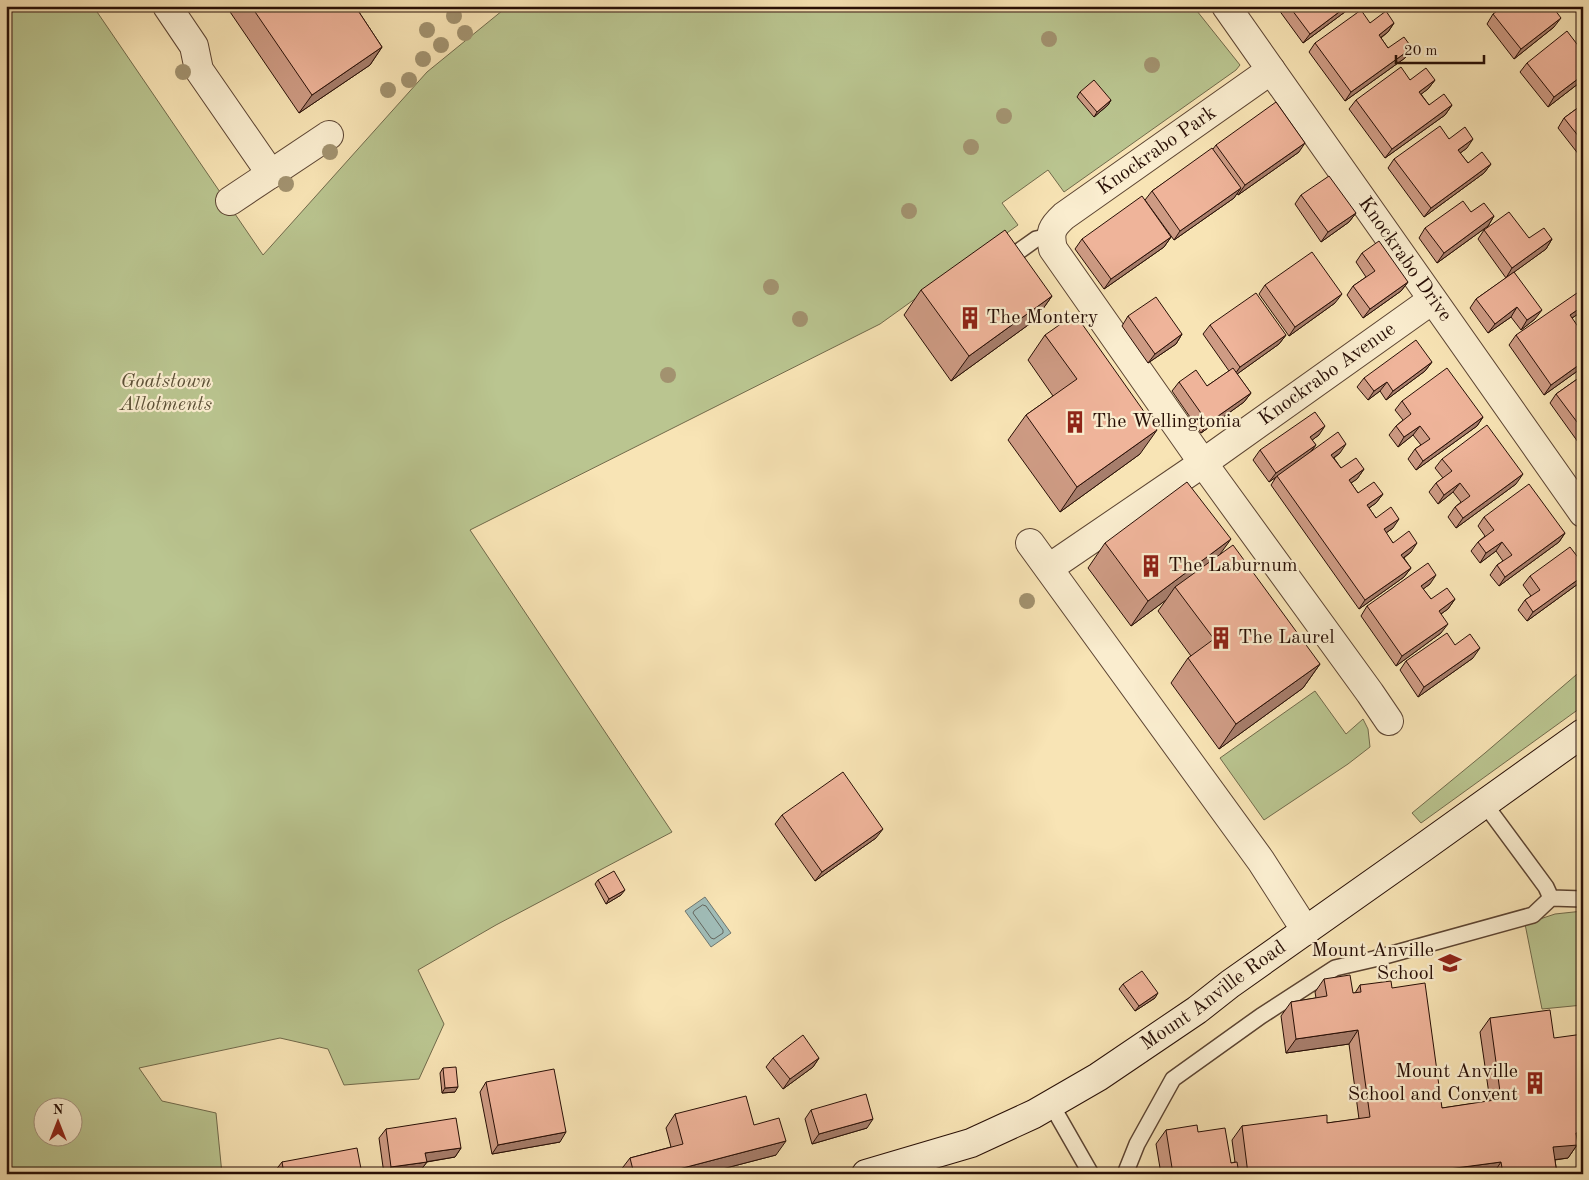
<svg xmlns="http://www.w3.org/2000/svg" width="1589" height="1180" font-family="'Old Standard TT',serif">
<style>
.green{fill:#bac590;stroke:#716a4b;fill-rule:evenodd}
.water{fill:#a0bcb7;stroke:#707770}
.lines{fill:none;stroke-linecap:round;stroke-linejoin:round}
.shore{stroke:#64665e;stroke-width:1}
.service-casing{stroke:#5c4432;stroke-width:18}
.minor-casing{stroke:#5c4432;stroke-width:30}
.secondary-casing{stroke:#280f06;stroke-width:30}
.service{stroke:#faedcf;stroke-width:15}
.minor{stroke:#faedcf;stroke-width:28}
.secondary{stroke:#faedcf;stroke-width:28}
.tree{fill:#a2926f}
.wall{fill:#ce9b84;stroke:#280f06}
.shaded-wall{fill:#a77e6c;stroke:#280f06}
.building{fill:#efb49a;stroke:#280f06}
.labels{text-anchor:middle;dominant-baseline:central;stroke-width:4.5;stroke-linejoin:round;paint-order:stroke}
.street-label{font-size:20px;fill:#280f06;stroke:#faedcf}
.poi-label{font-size:20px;fill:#280f06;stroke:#faedcf;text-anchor:start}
.park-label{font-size:20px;font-style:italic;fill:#5b4f36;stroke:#faedcf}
</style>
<rect width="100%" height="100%" fill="#f8e4b5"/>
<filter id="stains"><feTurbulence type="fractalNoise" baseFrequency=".004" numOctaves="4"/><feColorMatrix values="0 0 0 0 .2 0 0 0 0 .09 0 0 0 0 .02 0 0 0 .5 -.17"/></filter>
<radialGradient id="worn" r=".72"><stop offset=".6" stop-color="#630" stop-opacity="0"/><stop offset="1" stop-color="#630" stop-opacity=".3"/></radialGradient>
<path class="green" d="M6,6H93L263,255L427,72L508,6H1193L1240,65L1236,70L1064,192L1048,170L1002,203L1018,225L880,324L470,530L672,832L496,925L418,970L444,1024L419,1079L344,1085L328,1049L280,1038L139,1068L162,1101L216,1113L222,1174H6ZM42,1108H72V1138H42Z
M1583,669V706L1421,823L1412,813L1485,753Z
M1315,691L1346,734L1363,719L1368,729L1370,747L1348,764L1264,820L1220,758Z
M1583,911V1005L1542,1009L1525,924L1555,914Z"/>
<path class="water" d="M705,897L731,933L711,947L685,911Z"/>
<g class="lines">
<path class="shore" d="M703,905L706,906L723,930V933L714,939L711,938L693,913L694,911Z"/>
<defs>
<path id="service" d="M1008,259L1036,239L1050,236
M1484,803L1546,887L1551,898L1583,899
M1051,1104L1091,1174
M1125,1174L1137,1144L1173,1079L1261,1016L1335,968L1374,959L1533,915L1551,898"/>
<g id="minor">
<path d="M167,6L194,46L199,70L271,174"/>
<path id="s1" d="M1226,6L1583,513"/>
<path d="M1271,70L1064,216C1052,227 1049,232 1053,249L1203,463L1370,693L1389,721"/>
<path d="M230,201L329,135"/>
<path d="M1030,543L1261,861L1306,931"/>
<path id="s2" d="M1049,568L1203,463L1432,300"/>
</g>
<g id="secondary">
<path id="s3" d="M866,1174L971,1143L1034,1114L1098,1077L1197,1010L1230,984L1421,849L1583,733"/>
</g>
</defs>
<use href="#service" class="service-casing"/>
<use href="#minor" class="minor-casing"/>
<use href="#secondary" class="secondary-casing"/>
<use href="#service" class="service"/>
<use href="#minor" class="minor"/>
<use href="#secondary" class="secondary"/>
</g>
<g class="tree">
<circle cx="454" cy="16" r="8"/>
<circle cx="427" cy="30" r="8"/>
<circle cx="465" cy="33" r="8"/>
<circle cx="1049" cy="39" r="8"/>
<circle cx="441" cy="45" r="8"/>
<circle cx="423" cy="59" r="8"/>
<circle cx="1152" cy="65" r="8"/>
<circle cx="183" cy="72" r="8"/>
<circle cx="409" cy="80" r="8"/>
<circle cx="388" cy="90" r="8"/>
<circle cx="1004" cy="116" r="8"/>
<circle cx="971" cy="147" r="8"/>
<circle cx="330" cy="152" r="8"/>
<circle cx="286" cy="184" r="8"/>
<circle cx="909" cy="211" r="8"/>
<circle cx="771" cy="287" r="8"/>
<circle cx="800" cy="319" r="8"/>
<circle cx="668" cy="375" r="8"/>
<circle cx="1027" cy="601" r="8"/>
</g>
<path class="wall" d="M226,6H355L382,47L370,65L299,113Z
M1276,6H1353L1303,43Z
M1493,14L1554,27L1514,59L1487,24Z
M1370,23H1394L1388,32L1381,38L1388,48H1412L1405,58L1345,101L1309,52L1315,43Z
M1527,63L1583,80L1548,107L1520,72Z
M1410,80H1435L1428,89L1421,94L1429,105H1452L1445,115L1385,158L1349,109L1356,100Z
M1080,92L1111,100L1108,105L1094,117L1077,97Z
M1583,104V160L1558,128L1564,118Z
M1449,139L1467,148L1460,153L1468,163L1491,164L1484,173L1424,217L1388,168L1394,159Z
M1216,145L1299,152L1238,195L1237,193L1234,198L1174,240L1145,200L1152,191L1213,149Z
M1301,195L1356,213L1349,222L1321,242L1295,204Z
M1471,212L1494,216L1488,226L1437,263L1419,238L1425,228Z
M1484,230L1529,238L1552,239L1546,249L1514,272L1535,319L1521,330L1511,317L1488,333L1470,308L1476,299L1506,278L1478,239Z
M1171,237L1164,247L1104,289L1075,249L1082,239Z
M1362,253L1408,282L1401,291L1363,318L1347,295L1353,286L1366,277L1356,262Z
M1265,285L1335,303L1289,336L1259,294Z
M921,290L1052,296L1035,320L951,381L904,315Z
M1578,314L1572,318L1583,367L1544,395L1509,345L1516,335Z
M1128,316L1182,334L1176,344L1148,363L1122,326Z
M1210,325L1286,335L1279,344L1237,374L1251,393L1244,402L1201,433L1172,391L1179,382L1207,386L1229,371L1203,334Z
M1045,335L1140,454L1060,512L1008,440L1026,415L1053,396L1028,360Z
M1432,362L1425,371L1386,400L1380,391L1368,400L1357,387L1364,378Z
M1583,375V449L1550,403L1556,394Z
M1402,401L1483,417L1477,426L1416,470L1408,459L1415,449L1421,445L1413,435L1398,447L1389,435L1396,426L1403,420L1395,410Z
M1319,435L1312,440L1316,445L1310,452L1340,453L1334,458L1341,468L1364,469L1357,479L1351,483L1358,493L1383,494L1376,503L1369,508L1376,518L1393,528L1386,533L1393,543L1411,552L1404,558L1411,568L1404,577L1359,609L1271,485L1276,477L1269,482L1253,460L1260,450Z
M1442,459L1516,484L1456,528L1448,517L1455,507L1461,502L1453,492L1438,504L1429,492L1436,483L1443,478L1435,468Z
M1484,517L1565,533L1559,542L1499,586L1490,575L1497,565L1503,561L1496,551L1480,563L1471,551L1478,542L1485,536L1478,526Z
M1105,543L1221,554L1320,664L1303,688L1219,749L1171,683L1188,658L1191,656L1158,611L1166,600L1131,626L1088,568Z
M1530,576L1582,581L1527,621L1518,610L1525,600L1531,596L1523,585Z
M1430,584L1423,589L1431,599H1455L1448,609L1441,614V633L1396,666L1361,616L1367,606Z
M1455,645L1473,658L1418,697L1400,670L1406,661Z
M782,815L876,838L815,881L775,824Z
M598,880L621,895L606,904L595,884Z
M1324,979L1353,993H1355L1360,985L1392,988L1442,1108L1490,1101L1480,1032L1490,1018L1554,1038L1577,1145L1568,1158L1555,1160L1557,1174H1161L1156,1144L1166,1130L1198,1132L1231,1163L1235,1162L1232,1140L1242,1126L1327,1123L1359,1119L1349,1044L1286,1053L1281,1016L1291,1002L1316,998L1315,992Z
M1123,984L1155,998L1135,1011L1119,989Z
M773,1058H819L813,1067L783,1089L766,1067Z
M443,1068L455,1092L442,1093L440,1073Z
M486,1082L560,1142L492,1154L480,1092Z
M811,1110L867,1128L812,1144L805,1119Z
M675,1114L754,1125L776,1155L703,1174H621L620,1171L630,1158L671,1147L666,1128Z
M386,1129L461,1148L455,1157L427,1162L420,1171L405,1174H384L379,1138Z
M282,1162L362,1174H276L275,1171Z"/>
<path class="shaded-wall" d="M1347,6H1353L1303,43L1310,34Z
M1561,18L1554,27L1514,59L1521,49Z
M1394,23L1388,32L1372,44L1379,35Z
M382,47L370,65L299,113L312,95Z
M1412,48L1405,58L1345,101L1351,92Z
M1583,75V80L1548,107L1554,97Z
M1435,80L1428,89L1412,101L1419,92Z
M1111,100L1108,105L1094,117L1097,112Z
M1452,105L1445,115L1385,158L1392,149Z
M1473,139L1467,148L1451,160L1458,150Z
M1305,143L1299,152L1238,195L1245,185Z
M1491,164L1484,173L1424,217L1431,208Z
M1241,188L1234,198L1174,240L1180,231Z
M1356,213L1349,222L1321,242L1328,232Z
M1494,216L1488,226L1437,263L1444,253Z
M1171,237L1164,247L1104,289L1111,279Z
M1552,239L1546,249L1506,278L1512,268Z
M1408,282L1401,291L1363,318L1370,309Z
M1342,294L1335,303L1289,336L1295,327Z
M1052,296L1035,320L951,381L969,356Z
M1583,306V307L1578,314L1563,324L1570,315Z
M1517,307L1511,317L1488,333L1495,324Z
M1542,310L1535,319L1521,330L1527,320Z
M1182,334L1176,344L1148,363L1155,354Z
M1286,335L1279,344L1233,377L1240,367Z
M1432,362L1425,371L1386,400L1393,391Z
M1583,362V367L1544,395L1551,385Z
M1387,382L1380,391L1368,400L1374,391Z
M1251,393L1244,402L1201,433L1208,423Z
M1483,417L1477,426L1416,470L1423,461Z
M1325,426L1319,435L1304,446L1310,437Z
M1420,426L1413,435L1398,447L1404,437Z
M1157,430L1140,454L1060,512L1077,487Z
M1346,444L1340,453L1325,464L1331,455Z
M1316,445L1309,454L1269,482L1276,473Z
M1364,469L1357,479L1342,489L1349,480Z
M1523,474L1516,484L1456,528L1463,518Z
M1460,483L1453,492L1438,504L1444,495Z
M1383,494L1376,503L1360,514L1367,505Z
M1399,519L1393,528L1377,539L1384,529Z
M1565,533L1559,542L1499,586L1505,577Z
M1231,539L1213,564L1175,587L1166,600L1131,626L1148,601Z
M1502,542L1496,551L1480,563L1486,553Z
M1417,543L1411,552L1395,564L1401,555Z
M1411,568L1404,577L1359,609L1365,600Z
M1436,575L1430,584L1415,595L1421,586Z
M1583,576V580L1582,581L1527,621L1533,612Z
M1455,599L1448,609L1432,620L1439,611Z
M1448,624L1441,633L1396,666L1402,656Z
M1480,648L1473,658L1418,697L1424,687Z
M1320,664L1303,688L1219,749L1236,724Z
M883,829L876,838L815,881L822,872Z
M625,890L621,895L606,904L609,899Z
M1158,993L1155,998L1135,1011L1139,1006Z
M1358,1030L1349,1044L1286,1053L1296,1039Z
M819,1058L813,1067L783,1089L790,1079Z
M458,1087L455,1092L442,1093L445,1088Z
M873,1119L867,1128L812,1144L819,1134Z
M566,1132L560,1142L492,1154L498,1145Z
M1583,1132V1144L1577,1145L1568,1158L1544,1161L1553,1147L1576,1133Z
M786,1141L776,1155L703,1174H660Z
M461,1148L455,1157L419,1163L425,1153Z
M427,1162L420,1171L405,1174H387L391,1167Z
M1501,1162L1493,1174H1411Z"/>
<path class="building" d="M251,6H355L382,47L312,95Z
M1289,6H1347L1310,34Z
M1504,6H1552L1561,18L1521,49L1493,14Z
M1361,10L1370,23L1386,11L1394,23L1379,35L1388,48L1404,37L1412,48L1351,92L1315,43Z
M1567,31L1583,52V75L1554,97L1527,63Z
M1401,67L1410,80L1426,68L1435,80L1419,92L1429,105L1444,94L1452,105L1392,149L1356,100Z
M1094,80L1111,100L1097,112L1080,92Z
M1276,102L1305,143L1245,185L1216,145Z
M1583,104V142L1564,118Z
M1440,126L1449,139L1465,127L1473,139L1458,150L1468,163L1482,152L1491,164L1431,208L1394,159Z
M1212,148L1241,188L1180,231L1152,191Z
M1329,176L1356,213L1328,232L1301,195Z
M1142,196L1171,237L1111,279L1082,239Z
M1463,201L1471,212L1484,203L1494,216L1444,253L1425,228Z
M1509,212L1529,238L1544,228L1552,239L1512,268L1484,230Z
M1005,230L1052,296L969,356L921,290Z
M1379,241L1408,282L1370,309L1353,286L1375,271L1362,253Z
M1312,252L1342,294L1295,327L1265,285Z
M1514,272L1542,310L1527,320L1517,307L1495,324L1476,299Z
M1256,293L1286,335L1240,367L1210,325Z
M1577,293L1583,301V306L1570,315L1579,328L1583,325V362L1551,385L1516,335Z
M1156,297L1182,334L1155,354L1128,316Z
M1075,314L1157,430L1077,487L1026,415L1077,379L1045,335Z
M1416,340L1432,362L1393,391L1387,382L1374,391L1364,378Z
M1233,368L1251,393L1208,423L1179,382L1196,370L1207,386Z
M1447,368L1483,417L1423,461L1415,449L1430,439L1420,426L1404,437L1396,426L1411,414L1402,401Z
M1583,375V430L1556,394Z
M1315,412L1325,426L1310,437L1316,445L1276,473L1260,450Z
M1487,425L1523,474L1463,518L1455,507L1470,496L1460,483L1444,495L1436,483L1452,471L1442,459Z
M1338,432L1346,444L1331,455L1341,468L1356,458L1364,469L1349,480L1358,493L1374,482L1383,494L1367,505L1376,518L1391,507L1399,519L1384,529L1393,543L1409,531L1417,543L1401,555L1411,568L1365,600L1277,476Z
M1187,482L1231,539L1148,601L1105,543Z
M1529,484L1565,533L1505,577L1497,565L1512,555L1502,542L1486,553L1478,542L1494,530L1484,517Z
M1233,545L1320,664L1236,724L1188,658L1214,639L1175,587Z
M1570,547L1583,564V576L1533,612L1525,600L1540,590L1530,576Z
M1428,563L1436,575L1421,586L1431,599L1447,588L1455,599L1439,611L1448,624L1402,656L1367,606Z
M1447,633L1455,645L1470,634L1480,648L1424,687L1406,661Z
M843,772L883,829L822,872L782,815Z
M614,871L625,890L609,899L598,880Z
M1142,971L1158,993L1139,1006L1123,984Z
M1350,975L1353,993L1361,992L1360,985L1391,981L1392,988L1425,983L1442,1108L1501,1099L1490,1018L1550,1010L1554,1038L1583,1034V1132L1576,1133L1578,1145L1553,1147L1557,1174H1503L1501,1162L1411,1174H1248L1242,1126L1327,1115V1123L1370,1117L1358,1030L1296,1039L1291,1002L1327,996L1324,979Z
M803,1035L819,1058L790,1079L773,1058Z
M456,1067L458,1087L445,1088L443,1068Z
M554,1069L566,1132L498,1145L486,1082Z
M866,1094L873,1119L819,1134L811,1110Z
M746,1096L754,1125L779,1118L786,1141L660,1174H634L630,1158L683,1144L675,1114Z
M456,1118L461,1148L425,1153L427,1162L391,1167L386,1129Z
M1197,1125L1198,1132L1225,1128L1231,1163L1237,1162L1239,1174H1173L1166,1130Z
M357,1148L362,1174H284L282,1162Z"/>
<defs>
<symbol id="building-bare" viewBox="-9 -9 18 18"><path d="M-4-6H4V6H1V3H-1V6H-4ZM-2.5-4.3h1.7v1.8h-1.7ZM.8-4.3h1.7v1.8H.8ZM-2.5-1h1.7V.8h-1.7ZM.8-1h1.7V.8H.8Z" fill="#8f2418" stroke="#faedcf" stroke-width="2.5" paint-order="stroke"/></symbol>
<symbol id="school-bare" viewBox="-9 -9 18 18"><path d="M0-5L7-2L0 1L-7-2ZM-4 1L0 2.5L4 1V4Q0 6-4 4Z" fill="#8f2418" stroke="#faedcf" stroke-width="2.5" paint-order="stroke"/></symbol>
</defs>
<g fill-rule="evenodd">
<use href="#building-bare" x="954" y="302" width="32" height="32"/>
<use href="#building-bare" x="1059" y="406" width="32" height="32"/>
<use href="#building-bare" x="1135" y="550" width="32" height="32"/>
<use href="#building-bare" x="1205" y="622" width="32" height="32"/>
<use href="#school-bare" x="1434" y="947" width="32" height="32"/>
<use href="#building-bare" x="1519" y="1067" width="32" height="32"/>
</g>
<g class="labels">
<g class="street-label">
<text transform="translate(1157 151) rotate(-35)">Knockrabo Park</text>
<text stroke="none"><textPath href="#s1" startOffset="310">Knockrabo Drive</textPath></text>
<text stroke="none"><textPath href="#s2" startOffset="339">Knockrabo Avenue</textPath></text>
<text stroke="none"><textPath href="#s3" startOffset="394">Mount Anville Road</textPath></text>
</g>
<g class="poi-label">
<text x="986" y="318">The Montery</text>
<text x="1092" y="422">The Wellingtonia</text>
<text x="1168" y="566">The Laburnum</text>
<text x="1238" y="638">The Laurel</text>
<text x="1434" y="951" text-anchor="end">Mount Anville<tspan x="1434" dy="23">School</tspan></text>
<text x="1518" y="1072" text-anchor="end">Mount Anville<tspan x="1518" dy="23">School and Convent</tspan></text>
</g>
<g class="park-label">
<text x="166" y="382">Goatstown<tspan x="166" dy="23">Allotments</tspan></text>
</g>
</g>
<rect width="1589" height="1180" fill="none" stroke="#f8e4b5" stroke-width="25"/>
<rect x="8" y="8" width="1574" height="1165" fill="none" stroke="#280f06" stroke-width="2.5"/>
<rect x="12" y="12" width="1564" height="1155" fill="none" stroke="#280f06"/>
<g transform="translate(58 1122)"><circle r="24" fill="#faedcf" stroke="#a6947f"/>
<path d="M0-4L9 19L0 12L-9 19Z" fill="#8f2418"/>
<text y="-8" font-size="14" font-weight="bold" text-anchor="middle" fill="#280f06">N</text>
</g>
<path d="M1396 55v8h88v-8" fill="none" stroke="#280f06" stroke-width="2.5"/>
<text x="1404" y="55" font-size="15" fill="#280f06" stroke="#faedcf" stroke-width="4" paint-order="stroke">20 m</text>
<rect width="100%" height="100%" filter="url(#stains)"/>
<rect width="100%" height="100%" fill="url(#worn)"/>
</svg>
